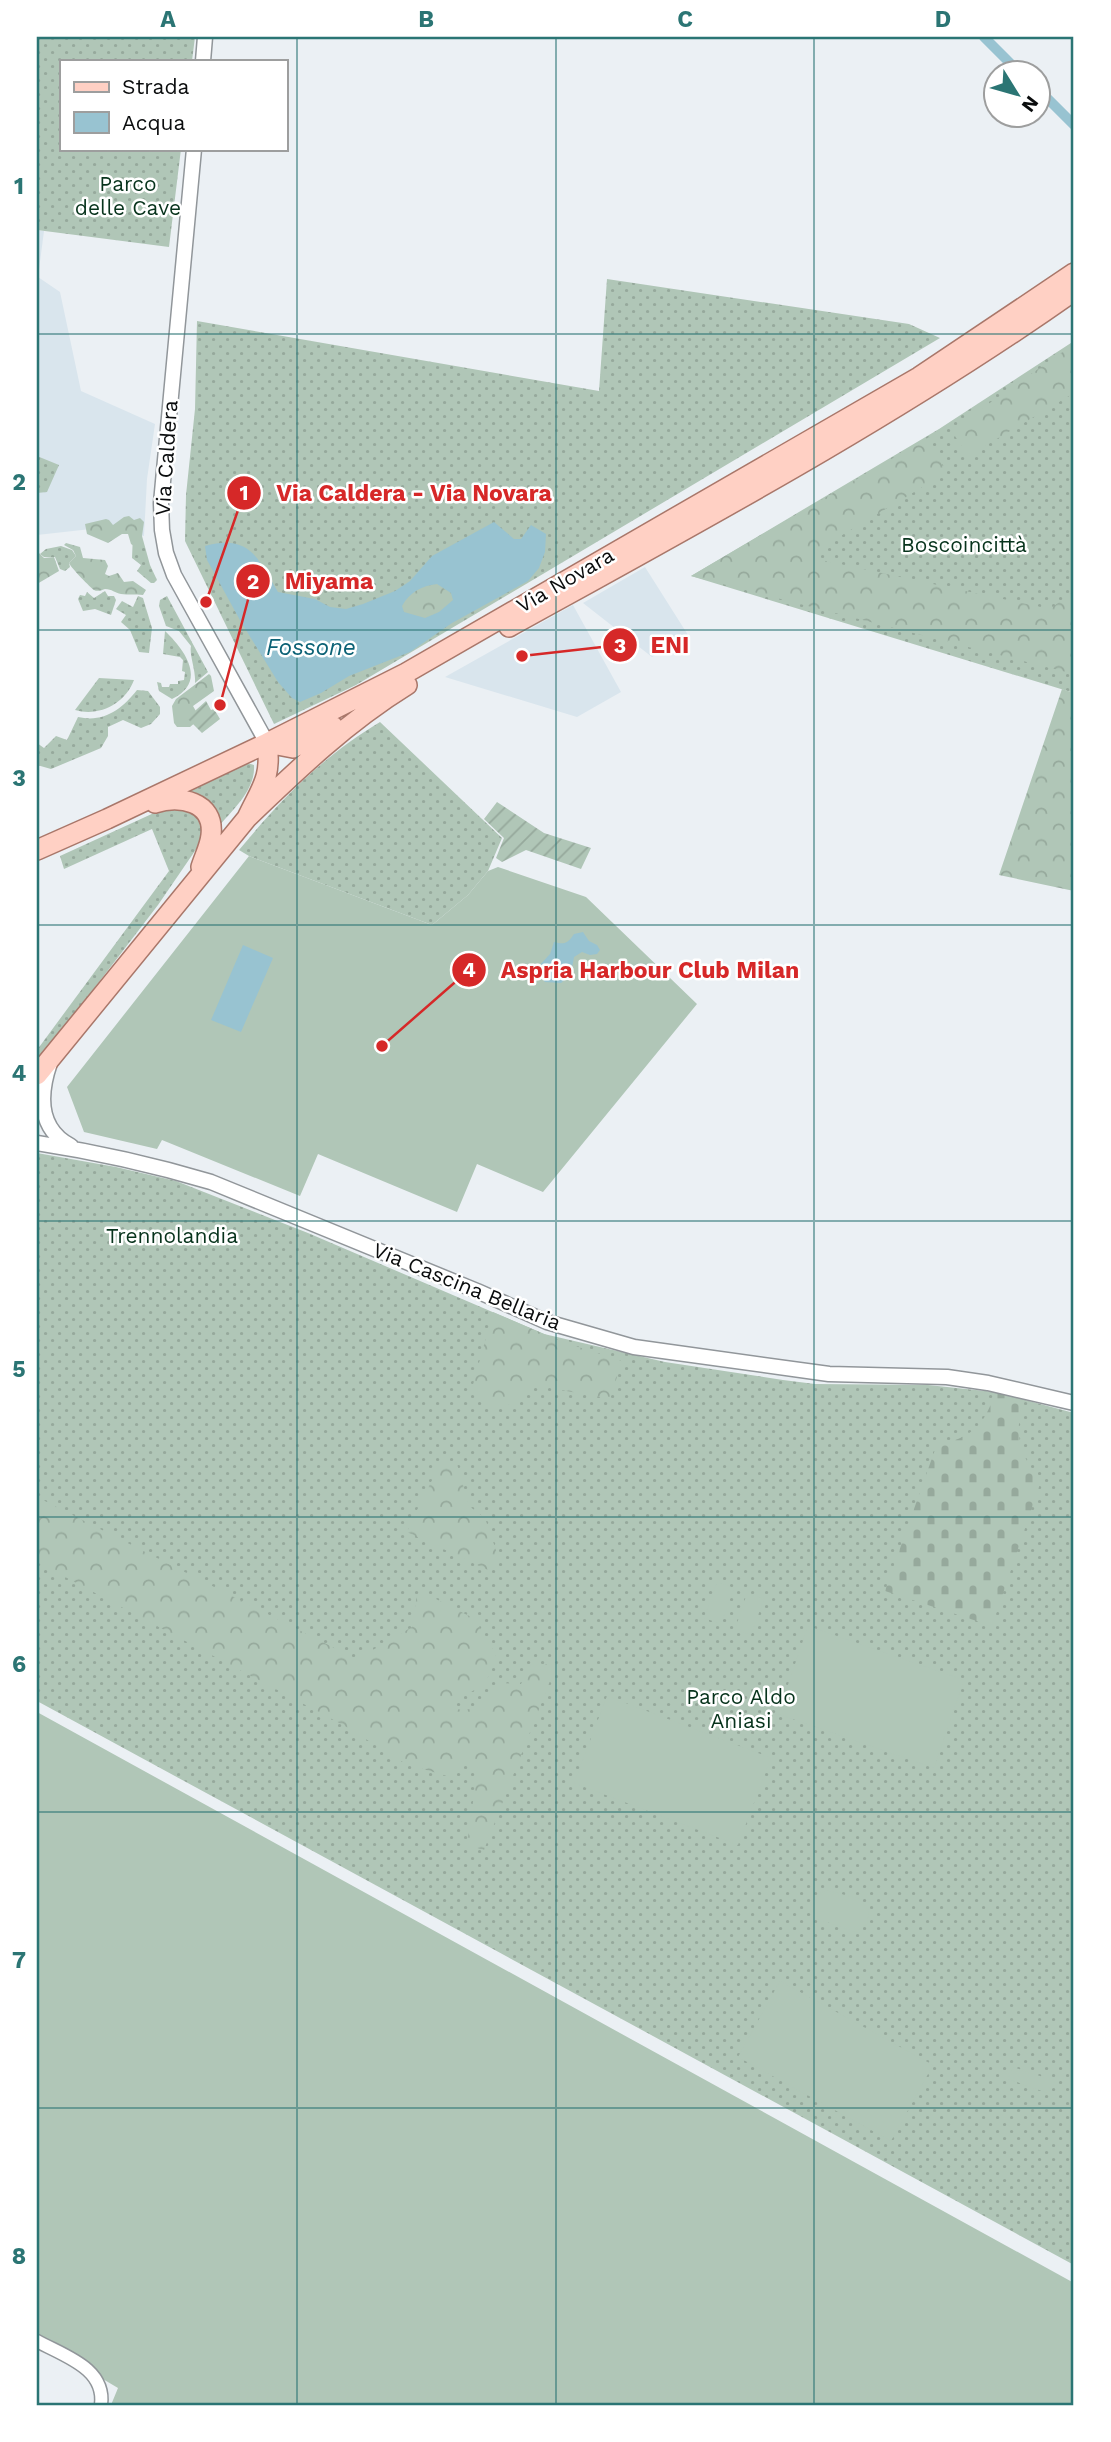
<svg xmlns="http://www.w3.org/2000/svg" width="1111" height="2442" font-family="'Work Sans',sans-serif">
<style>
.built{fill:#d9e5ed}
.grass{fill:url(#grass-dots)}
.forest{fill:url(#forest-crowns)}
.cemetery{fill:url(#cemetery-stones)}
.garden{fill:url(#garden-furrows)}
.pitch{fill:#b0c6b7}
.water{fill:#98c3d1;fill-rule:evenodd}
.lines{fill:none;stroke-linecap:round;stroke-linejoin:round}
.canal{stroke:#98c3d1;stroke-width:10}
.minor-casing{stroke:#91969a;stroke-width:15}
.tertiary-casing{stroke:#91969a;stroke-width:17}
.primary-casing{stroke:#a9776a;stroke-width:22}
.minor{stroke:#fff;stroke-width:12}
.tertiary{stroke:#fff;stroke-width:14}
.primary{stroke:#ffd0c4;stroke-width:19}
.grid{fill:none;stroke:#2b7574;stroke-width:2;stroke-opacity:0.55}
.labels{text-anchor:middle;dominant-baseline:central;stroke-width:5;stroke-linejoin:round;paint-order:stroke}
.park-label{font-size:21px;fill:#07331c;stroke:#fff}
.street-label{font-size:21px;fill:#0a0c0d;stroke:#fff}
.water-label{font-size:23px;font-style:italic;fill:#0b6175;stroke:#fff}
.leader{fill:none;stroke:#d62828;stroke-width:2.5}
.callout-dot{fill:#d62828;stroke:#fff;stroke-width:2.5}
.mark-label{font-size:21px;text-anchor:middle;font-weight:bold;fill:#fff}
.callout-label{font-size:23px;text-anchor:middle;font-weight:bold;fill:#d62828;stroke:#fff;stroke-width:5;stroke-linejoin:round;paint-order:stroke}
.neatline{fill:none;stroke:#2b7574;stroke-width:2.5}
.grid-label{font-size:23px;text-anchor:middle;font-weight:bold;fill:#2b7574}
</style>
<defs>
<pattern id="grass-dots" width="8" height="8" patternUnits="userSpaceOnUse" patternTransform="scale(1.75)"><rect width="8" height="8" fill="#b0c6b7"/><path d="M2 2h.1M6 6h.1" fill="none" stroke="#96a99c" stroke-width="1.8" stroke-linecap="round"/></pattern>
<pattern id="forest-crowns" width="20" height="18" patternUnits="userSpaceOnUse" patternTransform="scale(1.75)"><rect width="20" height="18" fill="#b0c6b7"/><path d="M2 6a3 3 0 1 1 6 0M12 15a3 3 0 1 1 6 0" fill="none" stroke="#96a99c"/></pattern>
<pattern id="cemetery-stones" width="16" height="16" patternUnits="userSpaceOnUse" patternTransform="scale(1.75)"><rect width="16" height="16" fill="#b0c6b7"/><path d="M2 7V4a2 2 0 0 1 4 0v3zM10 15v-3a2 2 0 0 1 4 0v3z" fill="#96a99c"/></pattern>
<pattern id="garden-furrows" width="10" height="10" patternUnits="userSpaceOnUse" patternTransform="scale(1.75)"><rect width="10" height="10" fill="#b0c6b7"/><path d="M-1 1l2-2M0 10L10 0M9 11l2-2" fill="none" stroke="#96a99c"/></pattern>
</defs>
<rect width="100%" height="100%" fill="#ebf0f4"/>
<path class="built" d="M37,230L44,231L38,277L60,292L81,391L155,424L147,479L144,536L100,528L37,535Z
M645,567L688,635L652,657L583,603Z
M573,605L621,692L577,717L445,677Z"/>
<path class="grass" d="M37,37H195L192,61H61V149H181L169,247L37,230Z
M607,279L909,324L940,338L356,685L274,724L185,541L186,495L195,409L197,321L599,391Z
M1074,341V693L691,576L939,429Z
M37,456L59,465L47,492L37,493Z
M133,534L142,536L150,565L157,580L154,583H151L137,571L141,565L132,558Z
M61,546L72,550L76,556L69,563L70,567L65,571L60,569L55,557H44L40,554L46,549Z
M105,591L108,596H114L116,600L111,615L95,609L83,611L78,599L80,595L85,596L87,592L94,598Z
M138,596L143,598L152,628L149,653L139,652L130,630L121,622L126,615L116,609L122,601L133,607Z
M167,596L208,672L195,683C196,670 189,655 191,646L179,631L166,626L159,606L160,600Z
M165,631C185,650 208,682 172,699L159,691L157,682L161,683L162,687H169L170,684H178V681L184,680L185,672L182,671L183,660L180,657L163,654Z
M99,678L134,680C125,704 99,717 75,710Z
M137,690L148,691L160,707V714L151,724L141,728L123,720L108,727V736L101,748L51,769L37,765V743L44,748L56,736L67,740L78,717C104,723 122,709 137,690Z
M380,722L502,838L488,871L468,895L432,925L249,856L239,850C282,798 322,757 380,722Z
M244,762L254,765C256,792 228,814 212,834L178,795Z
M167,807L197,812L204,828L199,845L158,905L37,1063V1050L169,871L152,829L64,869L60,856Z
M37,1153L116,1167L176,1181L308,1233L544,1334L665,1362L783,1380L815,1384L928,1385L995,1392L1074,1413V2265L37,1701Z"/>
<path class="forest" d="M1074,344V393L968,456L951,430Z
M929,437L946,473L817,550L821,560L1050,609L1074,591V674L691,576Z
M129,516L134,520L140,518L144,522L141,543L137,548L131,544L128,534H122L108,543L87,534L85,524L106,519L109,520L113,525L124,517Z
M66,543L80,547L83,558L105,560L108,566L105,574L109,576L118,573L124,582L133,581L146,590L143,595C135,594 128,595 121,594C115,593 112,589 105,589C102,590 98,592 94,590C91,588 71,568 69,563L76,556L73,550L64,545Z
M37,551L44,558L54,557L59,571L37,584Z
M437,584L451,593L453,600L439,612L425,618L404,612L402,606C410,592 421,586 437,584Z
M209,674L211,676L214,691L193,706L197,713L196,722L190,727H177L174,723L172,706L176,699Z
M1062,689L1074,693V891L999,875Z
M493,1312L563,1342L622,1361L610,1399L534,1385C513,1405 494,1421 471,1392Z
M440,1462L457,1464L469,1506L485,1518L498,1556L490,1571L407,1532C417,1508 430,1487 440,1462Z
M37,1497L354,1658L371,1651L412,1627L417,1594L436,1599L475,1619L496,1654L486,1683L446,1707C477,1715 481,1704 500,1683L521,1684L529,1666L557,1663L484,1850L467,1845L478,1766H462L447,1776L406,1764L343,1725L37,1562Z"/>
<path class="cemetery" d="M995,1392L1023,1399C1015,1436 1017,1451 1041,1481L992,1626L885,1591L937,1444C970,1440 986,1424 995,1392Z"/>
<path class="garden" d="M206,701L211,710L214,709L220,719L202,733L187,718Z
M497,802L544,833L591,848L581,869L526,850L502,862L496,858L504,838L484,819Z"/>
<path class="pitch" d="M249,856L432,925L468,895L488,871L498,867L586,897L697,1004L543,1192L477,1164L457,1212L318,1154L300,1196L162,1140L157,1149L84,1132L67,1087Z
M717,1582L734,1588L721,1624L704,1618Z
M747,1593L764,1599L751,1635L735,1629Z
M808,1626L964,1680L934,1768L778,1714Z
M607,1696L771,1758L738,1845L574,1783Z
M37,1712L1074,2283V2405H111L118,2388L37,2340Z
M826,1890L860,1899L869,1911L867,1924L855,1932L818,1919L813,1907L819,1894Z
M780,1981L933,2065L891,2141L738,2057Z
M1013,2067L1055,2081L1050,2094L1008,2079Z"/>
<path class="water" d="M494,522L514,539H521L531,525L546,534L545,552L539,568L528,581L452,623L410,652L349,676L321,693L300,702L292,698L278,682L241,622L207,560L205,546C250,534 258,558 278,592L315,599L330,607L346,609L363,604L395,591L410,581L432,556ZM437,584L451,593L453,600L439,612L425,618L404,612L402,606C410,592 421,586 437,584Z
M583,932L589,941L597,945L600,950L597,954L590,955L582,952L574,957C572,969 571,975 561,983L545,982L540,976L537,968L550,954L554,942C565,945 568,943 574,934Z
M243,945L273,958L241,1032L211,1020Z"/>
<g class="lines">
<path class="canal" d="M984,37L1021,74
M1038,89L1074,125"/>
<defs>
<path id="minor" d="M37,2341C64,2356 106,2368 101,2405"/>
<path id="tertiary" d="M203,61L205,37
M194,149L161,503L162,530L166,553L174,575L267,743
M50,1063C39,1095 38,1129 71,1146
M37,1143C96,1152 154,1165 211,1182L477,1291L547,1322L634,1347L829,1374L947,1377L988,1383L1074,1403"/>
<path id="primary" d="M509,627C701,521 895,417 1074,291
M267,743L293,748L333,726
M155,803C179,795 215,801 211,835C210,846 204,857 201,867
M247,818C297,770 347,722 407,685
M37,850L107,819L267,743L406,673L919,377L1074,273
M37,1075L247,818C261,788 272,778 267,743"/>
</defs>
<use href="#minor" class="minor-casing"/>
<use href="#tertiary" class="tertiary-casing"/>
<use href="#primary" class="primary-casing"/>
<use href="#minor" class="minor"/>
<use href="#tertiary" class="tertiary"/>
<use href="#primary" class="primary"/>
</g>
<path class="grid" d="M297,37V2405M556,37V2405M814,37V2405M37,334H1074M37,630H1074M37,925H1074M37,1221H1074M37,1517H1074M37,1812H1074M37,2108H1074"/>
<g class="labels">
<g class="park-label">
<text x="128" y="183">Parco<tspan x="128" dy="24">delle Cave</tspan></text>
<text x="964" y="544">Boscoincittà</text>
<text x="172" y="1235">Trennolandia</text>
<text x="741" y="1696">Parco Aldo<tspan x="741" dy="24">Aniasi</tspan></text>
</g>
<g class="street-label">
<text transform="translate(166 458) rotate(-86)">Via Caldera</text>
<text transform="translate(565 580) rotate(-30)">Via Novara</text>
<text transform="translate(467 1286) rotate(22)">Via Cascina Bellaria</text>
</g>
<g class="water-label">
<text x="311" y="647">Fossone</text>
</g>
</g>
<path class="leader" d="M206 602L244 493M220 705L253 581M522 656L620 645M382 1046L469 970"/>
<g class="callout-dot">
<circle cx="206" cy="602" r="7"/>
<circle cx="220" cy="705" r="7"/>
<circle cx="522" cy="656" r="7"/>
<circle cx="382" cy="1046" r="7"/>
<circle cx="244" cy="493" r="18"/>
<circle cx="253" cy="581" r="18"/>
<circle cx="620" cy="645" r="18"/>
<circle cx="469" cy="970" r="18"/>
</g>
<g class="mark-label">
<text x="244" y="500">1</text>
<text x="253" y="589">2</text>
<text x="620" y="653">3</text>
<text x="469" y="977">4</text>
</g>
<g class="callout-label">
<text x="414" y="501">Via Caldera - Via Novara</text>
<text x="329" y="589">Miyama</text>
<text x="670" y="653">ENI</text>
<text x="650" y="978">Aspria Harbour Club Milan</text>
</g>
<rect width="1111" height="2442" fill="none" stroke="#ffffff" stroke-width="77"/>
<rect x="60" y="60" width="228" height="91" fill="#ffffff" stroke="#9d9e9e" stroke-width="2"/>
<rect x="74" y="82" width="35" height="10" fill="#ffd0c4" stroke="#9d9e9e" stroke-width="2"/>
<text x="122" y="94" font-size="21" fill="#0a0c0d">Strada</text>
<rect x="74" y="112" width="35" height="21" fill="#98c3d1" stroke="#9d9e9e" stroke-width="2"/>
<text x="122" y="130" font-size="21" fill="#0a0c0d">Acqua</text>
<g transform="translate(1017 94) rotate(127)"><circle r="33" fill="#ffffff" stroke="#9d9e9e" stroke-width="2"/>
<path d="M0-5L12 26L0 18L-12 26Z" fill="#2b7574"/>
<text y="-10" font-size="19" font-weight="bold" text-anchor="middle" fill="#0a0c0d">N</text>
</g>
<rect x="38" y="38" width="1034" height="2366" class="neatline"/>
<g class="grid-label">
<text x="168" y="27">A</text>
<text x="426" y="27">B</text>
<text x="685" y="27">C</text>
<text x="943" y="27">D</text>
<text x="19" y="194">1</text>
<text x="19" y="490">2</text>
<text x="19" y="786">3</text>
<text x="19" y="1081">4</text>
<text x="19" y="1377">5</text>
<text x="19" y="1672">6</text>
<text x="19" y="1968">7</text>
<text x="19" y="2264">8</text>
</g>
</svg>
